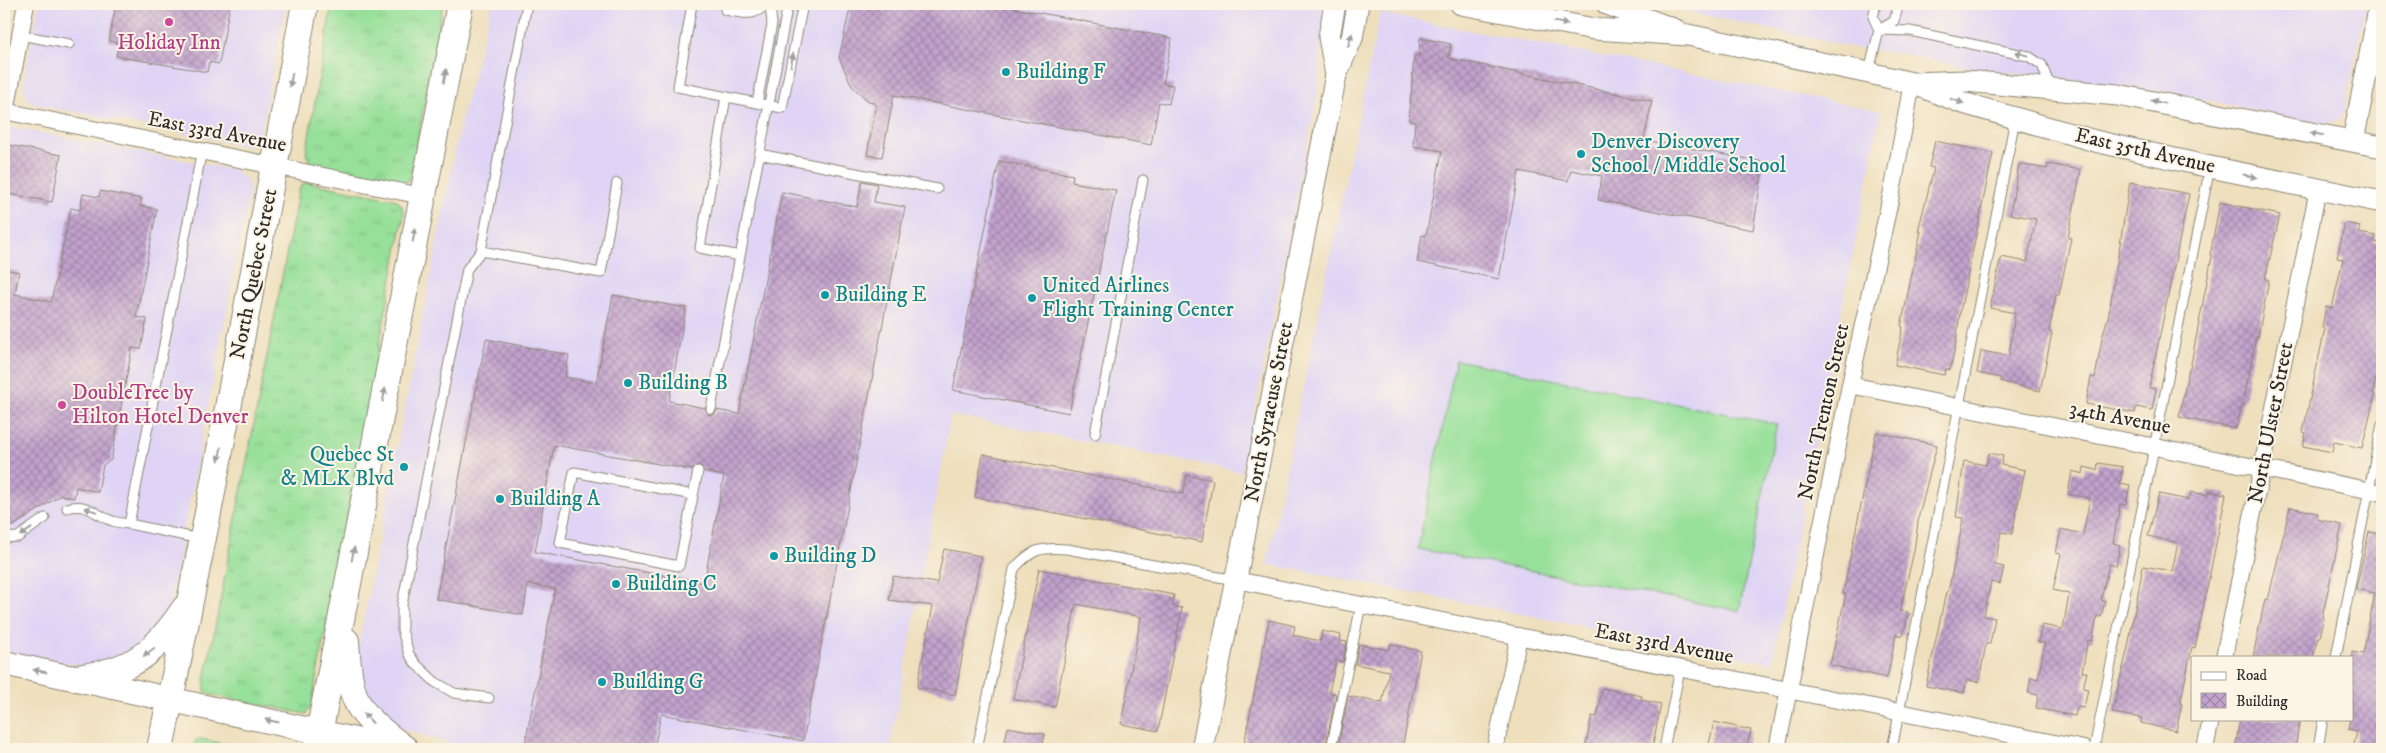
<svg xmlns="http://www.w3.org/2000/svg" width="2386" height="753" font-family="'IM FELL DW Pica',serif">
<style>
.built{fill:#dfd4f5}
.grass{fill:url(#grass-tufts);stroke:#618662}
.garden{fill:#97e09a;stroke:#618662}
.building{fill:url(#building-cross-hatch);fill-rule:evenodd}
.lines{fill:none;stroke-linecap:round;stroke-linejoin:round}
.service-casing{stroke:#8c8574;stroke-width:11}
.minor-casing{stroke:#8c8574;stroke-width:18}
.tertiary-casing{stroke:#8c8574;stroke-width:23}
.secondary-casing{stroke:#8c8574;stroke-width:26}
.primary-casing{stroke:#8c8574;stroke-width:28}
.service{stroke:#fff;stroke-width:9}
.minor{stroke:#fff;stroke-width:16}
.tertiary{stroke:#fff;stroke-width:21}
.secondary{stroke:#fff;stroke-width:24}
.primary{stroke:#fff;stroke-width:26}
.oneway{fill:#a0a0a0}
.hotel-dot{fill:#d1479c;stroke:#fcf5e5;stroke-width:2}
.culture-dot{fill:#0f9aa8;stroke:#fcf5e5;stroke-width:2}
.labels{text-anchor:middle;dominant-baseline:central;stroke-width:4;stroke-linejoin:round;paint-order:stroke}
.hotel-label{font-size:21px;fill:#b23c85;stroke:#fcf5e5}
.culture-label{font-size:21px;fill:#0d838f;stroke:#fcf5e5;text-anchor:start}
.street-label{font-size:21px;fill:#2b2b2b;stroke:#fcf5e5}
</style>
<defs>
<pattern id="grass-tufts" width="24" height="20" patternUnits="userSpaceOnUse" patternTransform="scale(1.25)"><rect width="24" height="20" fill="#97e09a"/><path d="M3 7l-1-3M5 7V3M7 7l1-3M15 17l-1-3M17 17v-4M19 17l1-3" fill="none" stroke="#82c085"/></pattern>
<pattern id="building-cross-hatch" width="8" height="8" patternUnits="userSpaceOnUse" patternTransform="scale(1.25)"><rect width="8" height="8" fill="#c3a3cd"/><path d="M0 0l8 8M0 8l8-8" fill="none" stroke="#9f85a7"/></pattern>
</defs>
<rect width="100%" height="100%" fill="#fcf5e5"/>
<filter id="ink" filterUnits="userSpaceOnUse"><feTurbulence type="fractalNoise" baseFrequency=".02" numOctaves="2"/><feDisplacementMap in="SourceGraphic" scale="10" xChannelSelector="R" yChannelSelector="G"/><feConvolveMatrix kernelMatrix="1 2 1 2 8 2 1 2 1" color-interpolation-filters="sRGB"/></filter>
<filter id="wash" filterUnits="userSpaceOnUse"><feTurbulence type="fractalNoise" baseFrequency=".0096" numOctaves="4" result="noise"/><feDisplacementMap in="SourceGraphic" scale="20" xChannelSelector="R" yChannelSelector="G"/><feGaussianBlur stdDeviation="1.12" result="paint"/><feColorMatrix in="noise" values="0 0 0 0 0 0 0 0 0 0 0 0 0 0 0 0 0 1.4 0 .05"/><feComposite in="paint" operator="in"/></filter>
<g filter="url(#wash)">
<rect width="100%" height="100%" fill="#eedfbd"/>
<path class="built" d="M39,4H286L260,135L247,146L34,104L27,98L23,87Z
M492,4H1330L1321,51L1318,92L1242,472L951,415L890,749H466L395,726L363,698L358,648L461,120Z
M1653,4H2366L2344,113L2339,119L2327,124L2160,91L1977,69L1900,53L1857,48Z
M1380,13L1881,111L1772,663L1267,564Z
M4,126L235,170L247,181L250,190L169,608L158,635L98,669L4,651Z"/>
<path class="grass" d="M332,4H443L411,175L408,181L400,183L311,164L306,154Z
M305,182L397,200L402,206L404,214L311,707L306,714L211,695L205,691V680L299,189Z
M201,739L249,749H192L196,740Z"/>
<path class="garden" d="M1456,360L1777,424L1739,611L1418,549Z"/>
<g id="blocks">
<path class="building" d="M116,4H230L219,64L209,62L207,72L116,56L119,43L109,41Z
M851,4H993L1172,38L1163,84L1173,85L1169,104L1159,102L1151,145L894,95L882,157L867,155L876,104L867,100L852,86L839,58Z
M1420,38L1451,44L1448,58L1652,101L1644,140L1764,162L1753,230L1598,200L1602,176L1571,170L1568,181L1519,171L1499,279L1417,262L1422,235L1426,236L1442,151L1413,146L1415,121H1409L1414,56H1419Z
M1935,141L1993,153L1960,312L1956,343L1950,370L1946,369L1944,375L1895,365L1903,327L1901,326L1921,231H1918L1934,168L1929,167Z
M4,144L61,155L52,202L4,193Z
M999,161L1073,175L1072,182L1116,190L1069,413L953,390Z
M2019,164L2047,169L2048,164L2081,170L2068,238H2071L2059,295H2056L2049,332L2052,333L2040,391L2000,381L2001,378L1977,373L1981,351L2009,356L2015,313L1990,308L2001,257L2027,262L2036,219L2010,214Z
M862,181L877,184L874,202L905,207L803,741L661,714L654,749H524L555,589L528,584L523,615L436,599L486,339L569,355L565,377L596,383L613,295L686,308L669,401L705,408L709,415H714L717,410L739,414L782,192L857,207ZM554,445L692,470L699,465L702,467L704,472L724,476L704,583L535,552Z
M2130,182L2189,194L2149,388L2156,389L2152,410L2136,407L2135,413L2086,404L2091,377L2095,378L2102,338L2109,313Z
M100,191L142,199L140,206L157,209L136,317L147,319L141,349L132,348L111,460L103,465L98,492L76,487L74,498L61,495L13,526L4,525V269L19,272L15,294L51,302L71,208L80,210L83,194L99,197Z
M2220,202L2280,215L2265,279L2269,280L2258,337H2256L2244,400L2243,399L2236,429L2179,417L2189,369H2190L2212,256L2210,255Z
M2345,223L2360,226L2358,233L2376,236L2374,242L2382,243V348L2373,393L2375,394L2362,448L2334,442L2332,452L2303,446L2306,433L2303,432L2325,328H2322L2326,306L2332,308L2343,259L2337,258Z
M1876,432L1937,445L1919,515L1914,551L1900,611L1908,612L1903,636L1896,634L1887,678L1830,665L1846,594H1843L1850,558Z
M1989,453L2003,456L2001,465L2025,470L2012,534L2001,532L1995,565L2004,567L2000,584L1991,582L1984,616L1995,618L1990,644H1986L1979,682L1967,680L1964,693L1926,686L1946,592H1948L1960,536L1963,518L1956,517L1964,461L1986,465Z
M983,454L1183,494L1187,475L1213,480L1202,542L975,497Z
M2098,463L2123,467L2120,483L2130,485L2126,505L2120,504L2113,543L2120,545L2116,566L2109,564L2101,600L2105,601L2101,617L2097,616L2092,641L2088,640L2082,672H2087L2083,688L2088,689L2084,708L2077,707L2075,716L2036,708L2038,695L2028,693L2031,677L2038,679L2045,643L2038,642L2042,625L2063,629L2069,594L2053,590L2061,554L2056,553L2061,529L2083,534L2090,498L2068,494L2072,471L2083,474L2084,467L2097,470Z
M2208,491L2226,494L2195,648L2192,647L2180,704H2182L2176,731L2141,723L2142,718L2112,713L2128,647L2143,566L2172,571L2178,543L2148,536L2159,494L2189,500L2191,492L2208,495Z
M2290,507L2318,513L2317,519L2342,525L2322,618H2324L2320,637H2318L2313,657H2253L2265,599L2268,600Z
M2369,532L2382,534V749H2353L2357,731L2348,729L2350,719H2352V652L2363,654L2375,593L2356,589Z
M944,549L981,556L955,695L917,687L933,606L889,600L893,576L937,583Z
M1039,569L1174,595L1172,606L1182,608L1158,731L1121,724L1141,617L1076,604L1055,707L1013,699Z
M1269,620L1295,626L1293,635L1320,641L1322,631L1341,635L1340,641L1347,642L1343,662L1336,661L1329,692L1336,694L1326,744L1319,743L1318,749H1243Z
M1359,644L1389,650L1390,644L1421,651L1402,749H1354L1338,746L1348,696L1382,703L1389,671L1355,664Z
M1602,688L1642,696L1641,700L1661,704L1652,749H1585L1592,716L1597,717Z
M2240,719H2300L2295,749H2235Z
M1714,722L1751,730L1746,749H1708Z
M1008,727L1045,734L1042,749H1003Z"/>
</g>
</g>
<g filter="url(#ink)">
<use href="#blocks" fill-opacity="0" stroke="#8c8574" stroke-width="1"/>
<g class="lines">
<defs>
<path id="service" d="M527,4L481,251L601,273L617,183
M692,4L678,87L782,108L803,4
M726,4L725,10C741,13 754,18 766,4
M1879,30L1910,31L2028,56L2042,65L2050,87
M1879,30L1894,21L1897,11L1896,4
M20,35L69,44
M1869,72L1879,30L1873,17L1876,4
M726,97L700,248L740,256
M757,103L772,24L770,4
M759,154L937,189
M481,251L467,269L402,605V630L409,654L416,664L435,682L454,693L489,698
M711,409L788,4
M1095,434L1143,180
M693,495L574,472L560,543L679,566L698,471
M67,508C89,502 96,516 113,521C118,523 124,523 129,524L202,150
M129,524L200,539
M4,538L18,537L45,518
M2336,657L2382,424
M977,749L1014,569C1031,549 1041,547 1067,549L1235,580
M1331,749L1361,605
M1664,749L1680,669
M1892,749L2015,119
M2094,749L2210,167
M2318,749L2323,719"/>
<path id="minor" d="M4,111L422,196
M6,111L26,4
M1850,385L2382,493
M1236,580L2084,749
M2224,657L2318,189
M1495,749L1519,636
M1777,749L1850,385L1894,182L1912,83
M2205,749L2211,719"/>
<path id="tertiary" d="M1335,4L1329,37L1336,75
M1461,4L1594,29L1688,35L1869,73L1912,83L1963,103L2095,141L2210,167L2382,202
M1607,4L1676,30
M1915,83L1965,81L2118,95L2382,147
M2353,141L2380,4
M1202,749L1336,75L1352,38L1358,4"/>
<path id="secondary" d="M4,663L396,749"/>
<path id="primary" d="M346,641C350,704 355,711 405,749
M76,678C133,671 154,654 185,608
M160,749L207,518L305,4
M316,749L460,4"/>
</defs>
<use href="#service" class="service-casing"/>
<use href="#minor" class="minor-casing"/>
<use href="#tertiary" class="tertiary-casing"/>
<use href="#secondary" class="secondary-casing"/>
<use href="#primary" class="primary-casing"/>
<use href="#service" class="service"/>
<use href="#minor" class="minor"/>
<use href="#tertiary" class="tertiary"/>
<use href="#secondary" class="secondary"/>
<use href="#primary" class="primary"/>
</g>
<defs><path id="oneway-solid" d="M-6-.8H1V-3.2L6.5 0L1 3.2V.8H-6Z" transform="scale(1.25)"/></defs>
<g class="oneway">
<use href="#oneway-solid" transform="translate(1561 23) rotate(11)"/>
<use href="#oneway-solid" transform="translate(1350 40) rotate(-73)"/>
<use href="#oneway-solid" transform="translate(2022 54) rotate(-164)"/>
<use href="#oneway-solid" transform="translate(792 60) rotate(-79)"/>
<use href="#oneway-solid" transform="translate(445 76) rotate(-79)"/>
<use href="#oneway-solid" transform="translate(291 80) rotate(101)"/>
<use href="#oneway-solid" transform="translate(1957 101) rotate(19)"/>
<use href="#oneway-solid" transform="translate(2158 102) rotate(-168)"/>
<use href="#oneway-solid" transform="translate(2317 134) rotate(-169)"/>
<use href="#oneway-solid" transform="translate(2250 176) rotate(11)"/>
<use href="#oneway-solid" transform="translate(414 235) rotate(-79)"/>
<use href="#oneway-solid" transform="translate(384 395) rotate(-79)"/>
<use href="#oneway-solid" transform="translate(220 454) rotate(101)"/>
<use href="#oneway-solid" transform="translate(91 510) rotate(-162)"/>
<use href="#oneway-solid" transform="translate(26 532) rotate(146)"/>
<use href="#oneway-solid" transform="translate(353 554) rotate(-79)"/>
<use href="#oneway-solid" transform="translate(149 652) rotate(143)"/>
<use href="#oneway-solid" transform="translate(40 671) rotate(-169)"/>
<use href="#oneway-solid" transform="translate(368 718) rotate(-133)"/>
<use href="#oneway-solid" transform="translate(272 721) rotate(-168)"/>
</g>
</g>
<g class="hotel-dot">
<circle cx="169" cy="22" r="5"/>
<circle cx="62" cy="405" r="5"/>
</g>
<g class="culture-dot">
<circle cx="1006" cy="72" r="5"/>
<circle cx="1581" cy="154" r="5"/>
<circle cx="825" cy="295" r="5"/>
<circle cx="1032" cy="298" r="5"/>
<circle cx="628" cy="383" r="5"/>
<circle cx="404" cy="467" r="5"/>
<circle cx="500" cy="499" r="5"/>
<circle cx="774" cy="556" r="5"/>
<circle cx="616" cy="584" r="5"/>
<circle cx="602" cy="682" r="5"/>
</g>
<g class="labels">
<g class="hotel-label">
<text x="169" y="43">Holiday Inn</text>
<text x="72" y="393" text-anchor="start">DoubleTree by<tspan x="72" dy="24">Hilton Hotel Denver</tspan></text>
</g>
<g class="culture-label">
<text x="1016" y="72">Building F</text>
<text x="1591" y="142">Denver Discovery<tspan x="1591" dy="24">School / Middle School</tspan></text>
<text x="1042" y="286">United Airlines<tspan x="1042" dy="24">Flight Training Center</tspan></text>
<text x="835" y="295">Building E</text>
<text x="638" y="383">Building B</text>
<text x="394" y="455" text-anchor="end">Quebec St<tspan x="394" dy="24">&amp; MLK Blvd</tspan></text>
<text x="510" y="499">Building A</text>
<text x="784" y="556">Building D</text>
<text x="626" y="584">Building C</text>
<text x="612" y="682">Building G</text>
</g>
<g class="street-label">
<text transform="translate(217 132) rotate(11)">East 33rd Avenue</text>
<text transform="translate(2145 151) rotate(13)">East 35th Avenue</text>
<text transform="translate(254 274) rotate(-79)">North Quebec Street</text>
<text transform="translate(1269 412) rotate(-79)">North Syracuse Street</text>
<text transform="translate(1824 412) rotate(-78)">North Trenton Street</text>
<text transform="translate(2120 418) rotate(11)">34th Avenue</text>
<text transform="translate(2271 423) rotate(-79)">North Ulster Street</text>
<text transform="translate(1664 644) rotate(11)">East 33rd Avenue</text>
</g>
</g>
<rect width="2386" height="753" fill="none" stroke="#fcf5e5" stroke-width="20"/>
<rect x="2191" y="656" width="162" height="65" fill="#fcf5e5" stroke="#a8a49b"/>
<rect x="2201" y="672" width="25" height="8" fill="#ffffff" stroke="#a8a49b"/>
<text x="2236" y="680" font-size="15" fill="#2b2b2b">Road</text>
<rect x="2201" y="693" width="25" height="15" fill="url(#building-cross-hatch)" stroke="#a8a49b"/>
<text x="2236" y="706" font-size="15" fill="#2b2b2b">Building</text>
</svg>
